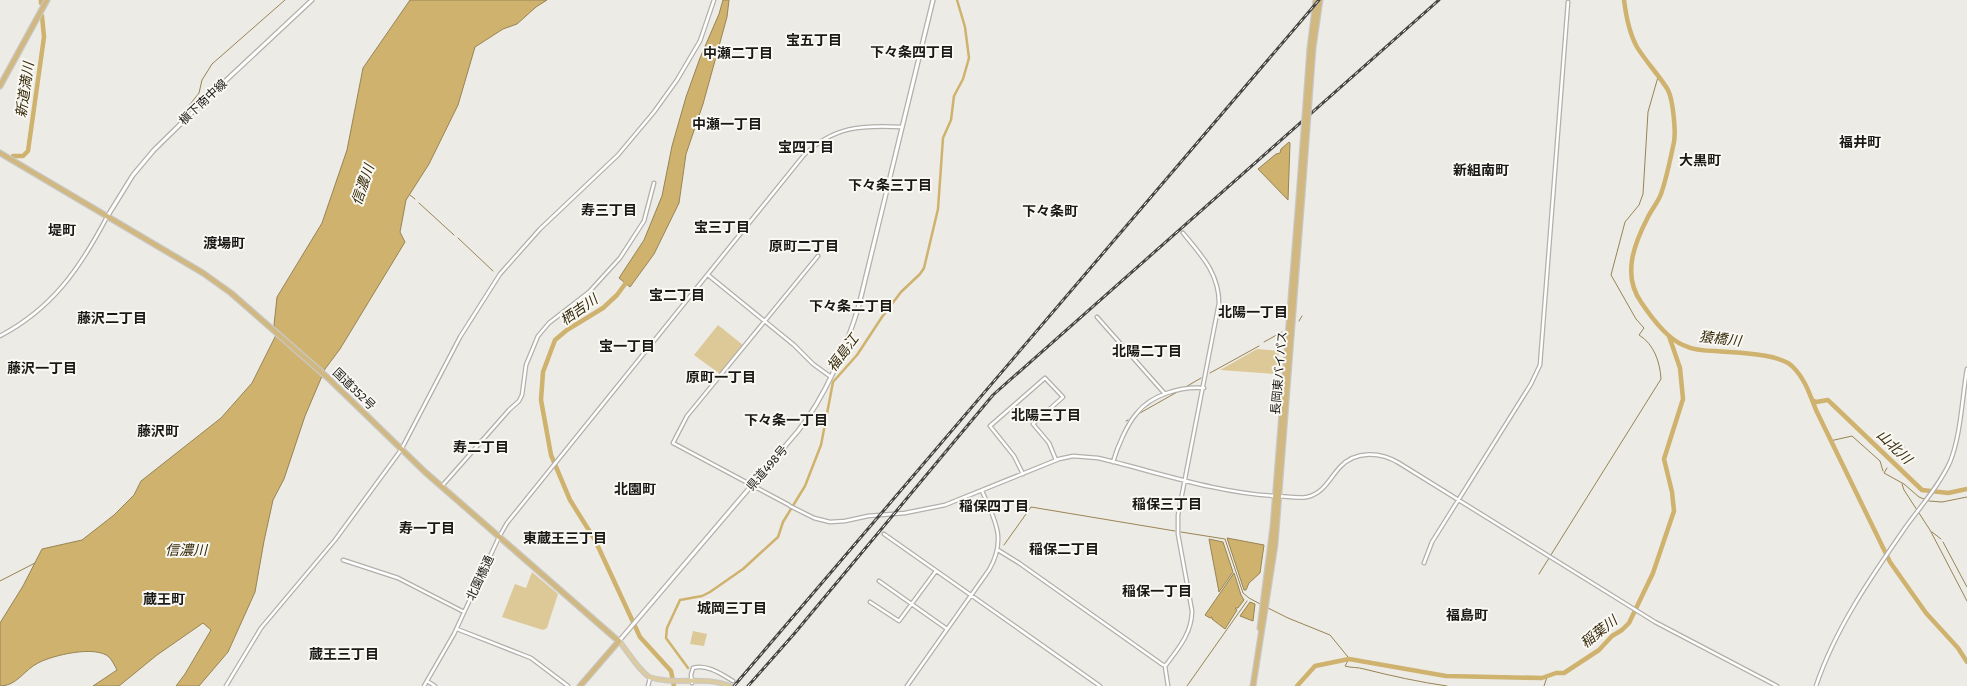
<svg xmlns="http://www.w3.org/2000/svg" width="1967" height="686" font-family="'Fira Sans','Noto Sans JP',sans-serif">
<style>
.green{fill:#ddc998}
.water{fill:#ceb26e;stroke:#988454}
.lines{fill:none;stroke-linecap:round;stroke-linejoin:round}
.stream{stroke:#988454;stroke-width:1}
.canal{stroke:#ceb26e;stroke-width:2.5}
.river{stroke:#ceb26e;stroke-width:4.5}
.tertiary-casing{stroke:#b2b0ab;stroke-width:5}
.secondary-casing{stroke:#b2b0ab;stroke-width:5.5}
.primary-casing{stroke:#c8c8c7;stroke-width:6}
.trunk-casing{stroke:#c8c8c7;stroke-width:7}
.tertiary{stroke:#fff;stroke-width:2.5}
.secondary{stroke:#fff;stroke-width:3}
.primary{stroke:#dccaa0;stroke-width:4}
.trunk{stroke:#d0b880;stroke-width:4.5}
.rail-casing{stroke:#464542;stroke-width:3}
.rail{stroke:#faf8f3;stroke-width:1;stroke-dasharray:4;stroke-linecap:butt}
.trunk-bridge-casing{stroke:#c8c8c7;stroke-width:7;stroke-linecap:butt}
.trunk-bridge{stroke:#d0b880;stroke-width:4.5}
.labels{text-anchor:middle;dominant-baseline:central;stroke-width:4;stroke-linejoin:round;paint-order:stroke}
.street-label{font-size:12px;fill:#1a1917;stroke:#faf8f3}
.neighbourhood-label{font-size:14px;font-weight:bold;fill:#1a1917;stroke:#faf8f3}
.water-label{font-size:14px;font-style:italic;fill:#352a0a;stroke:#faf8f3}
</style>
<rect width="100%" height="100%" fill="#edebe5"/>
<path class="green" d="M718,325L743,345L720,374L694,355Z
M1257,349L1279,351L1277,374L1220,370Z
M532,572L558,594L547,628L543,630L502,617L515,584L526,588Z
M693,631L707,634L704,646L690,644Z"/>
<path class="water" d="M410,0H547L536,7L517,24L503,29L475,47L458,105L429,164L406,200L400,232L405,242L340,349L325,369L305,416L284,479L273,500L264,541L255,592L228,652L199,686H176L185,674L211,630L203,623L157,655L119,686H93L117,670C115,666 112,660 109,657C96,645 53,655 38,663C24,670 17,686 0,686V623L23,586L42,549L82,540L114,515L134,495L141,481L221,418L252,383L276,335L274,325L277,297L322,223L347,150L363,68Z
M723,0H729L727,17L703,104L686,154L679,203L654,254L630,287L619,278L644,240L662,196L672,146L686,97L700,58L719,14Z
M1289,142L1290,143L1288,200L1258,169L1276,154L1280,153L1281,149Z
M1227,538L1264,545L1260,573L1249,583L1246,590H1244Z
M1209,539L1223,542L1233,572L1219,592Z
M1234,573L1241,595L1244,600L1238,608H1235L1237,610L1225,629L1212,619V617L1210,618L1205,615Z
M1250,602L1255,604L1253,621L1240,616Z"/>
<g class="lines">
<path class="stream" d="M180,121L184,112L199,93L202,80L212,64L285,0
M410,195L415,199
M419,203L454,235
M458,238L493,271
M1299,321L1302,316
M1264,342L1282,332
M1210,373L1259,346
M1184,388L1201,378
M1140,413L1179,391
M1126,421L1128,420
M1830,441L1852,436L1880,461L1883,471
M1900,454L1904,447
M1887,468L1884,473L1904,484L1919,497L1929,501L1942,502L1967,497
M1902,484L1904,490L1930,530L1967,601
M1181,532L1225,539L1243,593L1249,598L1262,605
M1932,532L1941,539
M1943,542L1967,587
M1004,545L1031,507L1175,531
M1539,574L1661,379C1660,362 1654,344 1639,335L1644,328L1636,319L1611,275L1625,222L1639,205L1643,194L1648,112L1658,77
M0,581L35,563
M1266,607L1288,618L1330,635L1348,657L1349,659L1345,666C1351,668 1358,667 1364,669C1392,676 1419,682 1447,686
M1187,686L1247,601
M1544,686L1547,677"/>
<path class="canal" d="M688,668L666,638L667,628L680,600L702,596L710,592L743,569L778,537L783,522L805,486L821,445L833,382L857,355L882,317L901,292L920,274L924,268L938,209L943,138L951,120L954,96L963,79L969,58L965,27L957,0"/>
<path class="river" d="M41,0V3
M1624,0C1626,16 1629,33 1637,47C1646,62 1659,75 1668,90C1673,100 1676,131 1674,142C1670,160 1667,177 1661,194C1658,202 1652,209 1648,217C1634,244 1622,275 1641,302C1651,317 1666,338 1683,345C1693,350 1705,351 1716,351C1735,353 1780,353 1793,367C1805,379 1810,395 1816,410L1890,562L1926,613L1958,648L1967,662
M13,156H23L28,151L44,37L42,16
M628,280L617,295L603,308L567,330L555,340L543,372L541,400L551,455L570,500L595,540L640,637L671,671L674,686
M1812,400L1816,402L1828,400L1831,403L1922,490L1948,493L1967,489
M1297,686L1315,666L1349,659L1446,676L1542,678L1556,673H1564L1599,650L1612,636L1622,630L1629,623L1653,573L1674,511L1672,492L1664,459L1683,399L1680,368L1669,336"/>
<defs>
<path id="tertiary" d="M708,275L794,345L813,364L831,377
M1097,317L1165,394
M0,336C53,308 80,268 107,217
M1113,462C1117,448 1127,424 1137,413C1151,395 1181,386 1204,388
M1023,474L1014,456L990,426L1045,378L1063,397L1033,424L1049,443L1056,460
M442,486L509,410L519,401L522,395L526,365L538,336L549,323L589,292L620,258L644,221L654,183
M789,505L673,443L687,416L818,256
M790,506L814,518L830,522L845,521L868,516L905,513L945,505L1059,459L1073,456L1098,458C1157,472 1216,493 1276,496C1286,496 1297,499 1307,497C1324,493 1329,479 1340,467C1356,450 1381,452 1399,463L1655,622L1777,686
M884,534L1100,686
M998,550L1019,563L1163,665H1166C1178,649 1192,633 1192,611L1178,534V515L1219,303C1219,273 1201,255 1183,233
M343,560L398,578L464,612
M1424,563L1432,542L1531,384L1540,365L1568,2
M879,581L947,629
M870,602L899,621L936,571
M457,629L531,658L568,686
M1165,666L1168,686
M427,681L435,686
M692,683L691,675L693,668C707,664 721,674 733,681
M226,686L261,628L335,540L401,450L460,337L500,274L540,229L618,155L654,112L677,80L700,41L714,0
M424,686L454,634L499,537L507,523L804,155C834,126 862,125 902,127
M648,686L650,678
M907,686L989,570C1007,539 995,520 982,491
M1816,686C1835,629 1871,577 1905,528C1920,507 1939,486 1950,462C1961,435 1962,398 1967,369"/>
<path id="secondary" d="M107,217L133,175L154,150L205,100L312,0
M619,641L798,431C824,399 847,346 859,305L933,0"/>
<path id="primary" d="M619,641C629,653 637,668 649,677C674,686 703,675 730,686"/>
<path id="trunk" d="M1310,48L1316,0
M1313,48L1320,0
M0,86L47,0
M0,153L203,273L231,293L328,378L425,472L615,638L619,641L580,686
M1260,628L1273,526L1299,197
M1253,686L1275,545L1302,196"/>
</defs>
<use href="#tertiary" class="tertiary-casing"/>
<use href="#secondary" class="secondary-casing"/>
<use href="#primary" class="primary-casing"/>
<use href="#trunk" class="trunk-casing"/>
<use href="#tertiary" class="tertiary"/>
<use href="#secondary" class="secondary"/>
<use href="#primary" class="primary"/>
<use href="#trunk" class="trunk"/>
<defs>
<path id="rail" d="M734,686L1319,0
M748,686L794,634L993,395L1439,0"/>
</defs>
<use href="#rail" class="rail-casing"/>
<use href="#rail" class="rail"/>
<defs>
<path id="trunk-bridge" d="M1302,196L1313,48
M1299,197L1310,48"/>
</defs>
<use href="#trunk-bridge" class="trunk-bridge-casing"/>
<use href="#trunk-bridge" class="trunk-bridge"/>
</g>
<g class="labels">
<g class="street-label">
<text transform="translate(203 102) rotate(-43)">槇下南中線</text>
<text transform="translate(1279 373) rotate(-85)">長岡東バイパス</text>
<text transform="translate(354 389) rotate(44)">国道352号</text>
<text transform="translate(767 468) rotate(-49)">県道498号</text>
<text transform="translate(480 578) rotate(-65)">北園橋通</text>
</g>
<g class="neighbourhood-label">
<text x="814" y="40">宝五丁目</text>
<text x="912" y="52">下々条四丁目</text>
<text x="738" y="53">中瀬二丁目</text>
<text x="727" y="124">中瀬一丁目</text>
<text x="1860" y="142">福井町</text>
<text x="806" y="147">宝四丁目</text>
<text x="1700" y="160">大黒町</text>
<text x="1481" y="170">新組南町</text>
<text x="890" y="185">下々条三丁目</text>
<text x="609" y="210">寿三丁目</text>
<text x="1050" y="211">下々条町</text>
<text x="722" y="227">宝三丁目</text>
<text x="62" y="230">堤町</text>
<text x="224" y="243">渡場町</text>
<text x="804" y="246">原町二丁目</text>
<text x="677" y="295">宝二丁目</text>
<text x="851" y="306">下々条二丁目</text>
<text x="1253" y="312">北陽一丁目</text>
<text x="112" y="318">藤沢二丁目</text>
<text x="627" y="346">宝一丁目</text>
<text x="1147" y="351">北陽二丁目</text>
<text x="42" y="368">藤沢一丁目</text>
<text x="721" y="377">原町一丁目</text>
<text x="1046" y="415">北陽三丁目</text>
<text x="786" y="420">下々条一丁目</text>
<text x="158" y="431">藤沢町</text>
<text x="481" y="447">寿二丁目</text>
<text x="635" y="489">北園町</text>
<text x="1167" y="504">稲保三丁目</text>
<text x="994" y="506">稲保四丁目</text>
<text x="427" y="528">寿一丁目</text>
<text x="565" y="538">東蔵王三丁目</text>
<text x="1064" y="549">稲保二丁目</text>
<text x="1157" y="591">稲保一丁目</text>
<text x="164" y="599">蔵王町</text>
<text x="732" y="608">城岡三丁目</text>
<text x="1467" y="615">福島町</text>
<text x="344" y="654">蔵王三丁目</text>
</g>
<g class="water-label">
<text transform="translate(25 90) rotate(-82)">新道満川</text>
<text transform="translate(363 185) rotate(-71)">信濃川</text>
<text transform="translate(579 310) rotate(-35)">栖吉川</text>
<text transform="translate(1720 339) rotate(7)">猿橋川</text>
<text transform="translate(843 353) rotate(-53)">福島江</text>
<text transform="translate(1894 447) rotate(44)">山北川</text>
<text x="186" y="550">信濃川</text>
<text transform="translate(1599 632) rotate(-38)">稲葉川</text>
</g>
</g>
</svg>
